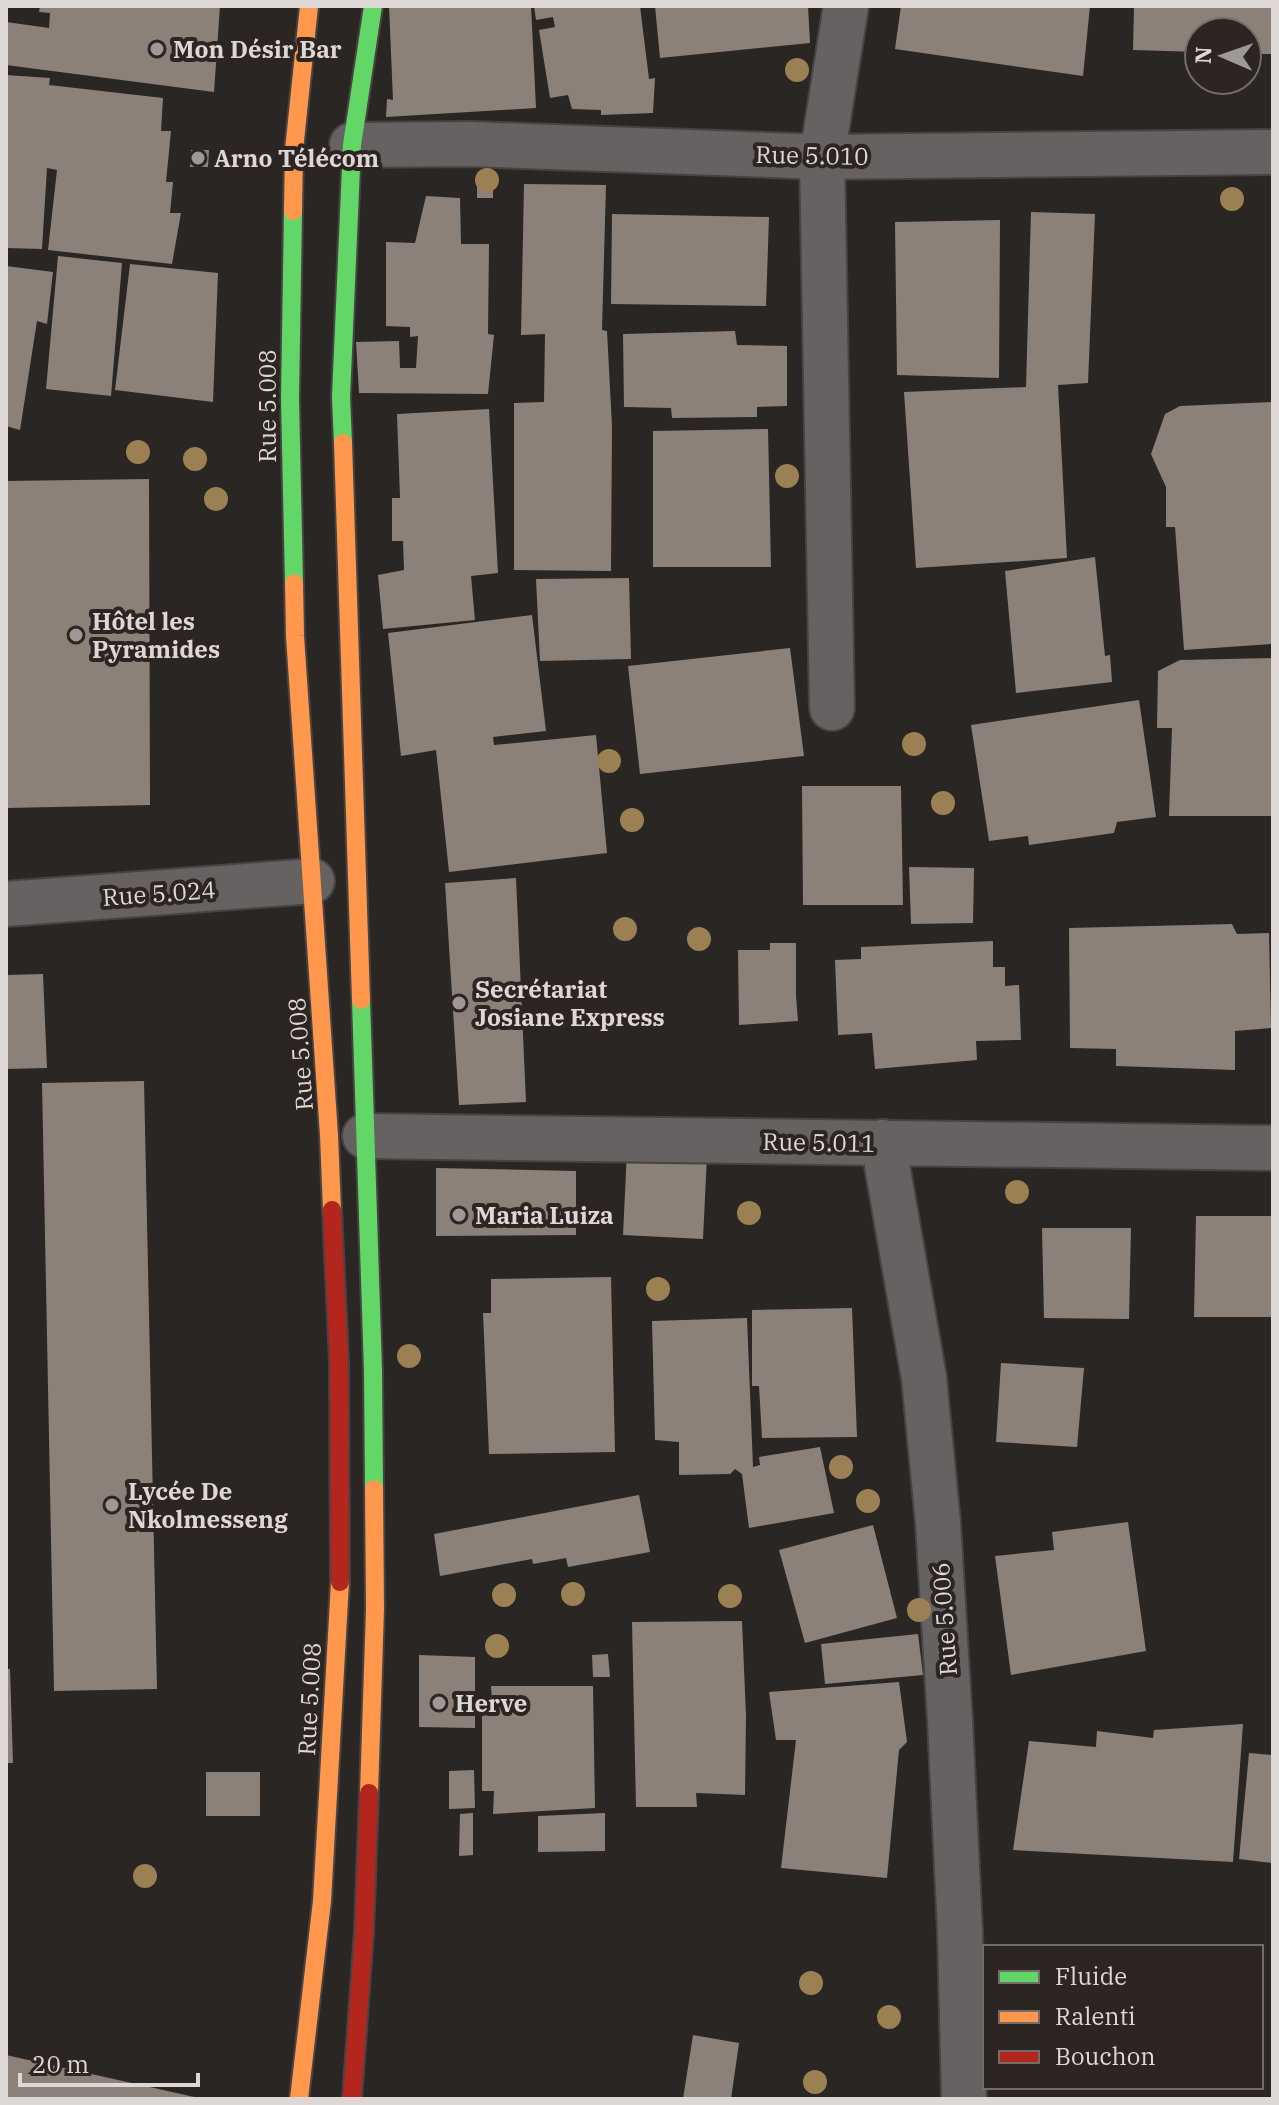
<svg xmlns="http://www.w3.org/2000/svg" width="1279" height="2105" font-family="'IBM Plex Serif',serif">
<style>
.building{fill:#8c8178}
.lines{fill:none;stroke-linecap:round;stroke-linejoin:round}
.street-casing{stroke:#474342;stroke-width:48}
.fast-casing{stroke:#474342;stroke-width:22}
.slow-casing{stroke:#474342;stroke-width:22}
.jam-casing{stroke:#474342;stroke-width:22}
.street{stroke:#666261;stroke-width:44}
.fast{stroke:#63d668;stroke-width:18}
.slow{stroke:#ff974d;stroke-width:18}
.jam{stroke:#b3261e;stroke-width:18}
.tree{fill:#9a8053}
.poi-dot{fill:#9e9997;stroke:#2d2521;stroke-width:3}
.labels{text-anchor:middle;dominant-baseline:central;stroke-width:8;stroke-linejoin:round;paint-order:stroke}
.poi-label{font-size:24px;font-weight:bold;fill:#ddd7d5;stroke:#2d2521;text-anchor:start}
.street-label{font-size:24px;fill:#ddd7d5;stroke:#2d2521}
</style>
<rect width="100%" height="100%" fill="#2a2624"/>
<path class="building" d="M40,6H220L214,92L6,65V22L49,28L50,13L39,12Z
M389,6H531L536,108L386,117L387,99L393,100Z
M534,6H640L649,79L655,78L653,113L601,115V110L572,109L568,95L550,98L539,30L555,27L553,17L536,20Z
M655,6H808L810,43L660,58Z
M901,6H1090L1083,76L895,49Z
M1134,6H1273V54H1247V32H1199V52L1133,50Z
M6,75L50,78L49,85L163,98L161,131H171L166,182H173L170,213H181L172,264L48,250L57,170L47,168L42,249L6,248Z
M191,150H209L208,167H190Z
M524,184L606,185L602,330L607,331L612,426L611,571L514,570V403L544,402L545,334L521,335Z
M477,187H493V198H477Z
M426,196L460,198L461,244H489L488,334L494,335L488,394L359,393L356,342L399,341L400,368H416L418,336L410,337V327L386,326V242L415,243Z
M1031,212L1095,214L1088,383L1058,385L1067,558L916,568L904,392L1026,387Z
M612,214L769,217L766,306L611,304Z
M1000,220L999,378L897,375L895,222Z
M58,256L122,263L111,396L46,389Z
M130,264L218,273L213,402L115,390Z
M6,266L53,272L47,324L37,321L20,430L6,426Z
M735,331L737,345L787,346V406L757,407V417L672,418L671,408L624,407L623,334Z
M1273,402V644L1184,650L1175,527H1166V487L1151,454L1165,414L1180,406Z
M489,409L498,573L471,576L475,620L383,629L378,575L404,570L403,541H392V498H400L397,414Z
M768,429L771,567H653V431Z
M149,479L150,805L6,808V481Z
M1095,557L1105,656L1110,655L1112,682L1016,693L1005,571Z
M629,578L631,659L540,661L536,579Z
M532,615L546,731L493,737L494,745L596,735L607,853L449,872L436,750L401,756L388,633Z
M790,648L804,756L640,774L628,666Z
M1273,658V816H1169L1172,728H1157L1158,671L1180,660Z
M1139,700L1156,817L1117,822L1114,833L1029,845L1028,836L989,841L971,725Z
M802,786H901L903,905H803Z
M909,867L974,868L973,923L911,924Z
M516,878L526,1102L459,1105L445,883Z
M1232,924L1237,934L1269,933L1271,1028L1235,1031V1070L1116,1066V1049L1070,1048L1069,928Z
M993,941V967H1005V986L1019,985L1021,1040L976,1041L977,1060L875,1069L872,1033L838,1035L835,960L861,959V947Z
M770,943H796V996L798,1021L739,1025L738,950H770Z
M43,974L47,1068L6,1069V975Z
M144,1081L157,1689L54,1691L42,1083Z
M627,1151L707,1156L703,1239L623,1235Z
M436,1168L576,1171V1235L436,1236Z
M1196,1216H1273V1317H1194Z
M1042,1228H1131L1129,1319L1044,1318Z
M611,1277L615,1452L489,1454L483,1313H491V1279Z
M852,1308L857,1437L762,1438L759,1386H752V1310Z
M747,1318L753,1467L760,1465L759,1457L820,1447L834,1513L749,1528L742,1474L735,1469L730,1474L679,1475V1442L655,1440L652,1321Z
M1001,1363L1084,1368L1077,1447L996,1442Z
M639,1495L650,1552L568,1567L566,1558L533,1564L532,1559L440,1576L434,1534Z
M1128,1522L1146,1651L1011,1675L995,1556L1054,1550L1052,1532Z
M873,1525L897,1618L805,1643L779,1550Z
M742,1621L746,1716L745,1795L696,1793L697,1807H636L632,1622Z
M918,1634L923,1675L825,1684L821,1644Z
M608,1654L610,1677H593L592,1655Z
M419,1655L475,1657V1728L419,1727Z
M6,1669H10L13,1763H6Z
M899,1682L907,1742L899,1750L887,1878L781,1868L796,1740H776L769,1692Z
M491,1686H593L595,1808L493,1814L494,1791H482V1714H493Z
M1243,1724L1233,1862L1013,1850L1029,1741L1096,1747L1097,1731L1153,1738L1154,1730Z
M1249,1753L1273,1755V1863L1239,1859Z
M474,1770L475,1808L449,1809V1771Z
M206,1772H260V1816H206Z
M473,1813V1855L459,1856L460,1814Z
M605,1813V1851L538,1852V1816Z
M693,2035L739,2043L731,2099H683Z
M6,2055L199,2098L198,2099H6Z"/>
<g class="lines">
<defs>
<path id="street" d="M352,145L471,144L822,157L1273,152
M832,708L822,157L846,6
M6,904L312,881
M365,1136L1273,1148
M883,1142L924,1378L938,1523L950,1721L960,1932L964,2099"/>
<path id="fast" d="M293,211L290,399L294,583
M343,443L341,397L352,145L373,6
M361,1000L373,1371L374,1489"/>
<path id="slow" d="M293,211L294,150L309,6
M343,443L361,1000
M294,583L295,636L329,1135L332,1210
M369,1793L375,1609L374,1489
M299,2099L322,1901L340,1582"/>
<path id="jam" d="M332,1210L339,1361L340,1582
M352,2099L364,1932L369,1793"/>
</defs>
<use href="#street" class="street-casing"/>
<use href="#fast" class="fast-casing"/>
<use href="#slow" class="slow-casing"/>
<use href="#jam" class="jam-casing"/>
<use href="#street" class="street"/>
<use href="#fast" class="fast"/>
<use href="#slow" class="slow"/>
<use href="#jam" class="jam"/>
</g>
<g class="tree">
<circle cx="797" cy="70" r="12"/>
<circle cx="487" cy="180" r="12"/>
<circle cx="1232" cy="199" r="12"/>
<circle cx="138" cy="452" r="12"/>
<circle cx="195" cy="459" r="12"/>
<circle cx="787" cy="476" r="12"/>
<circle cx="216" cy="499" r="12"/>
<circle cx="914" cy="744" r="12"/>
<circle cx="609" cy="761" r="12"/>
<circle cx="943" cy="803" r="12"/>
<circle cx="632" cy="820" r="12"/>
<circle cx="625" cy="929" r="12"/>
<circle cx="699" cy="939" r="12"/>
<circle cx="1017" cy="1192" r="12"/>
<circle cx="749" cy="1213" r="12"/>
<circle cx="658" cy="1289" r="12"/>
<circle cx="409" cy="1356" r="12"/>
<circle cx="841" cy="1467" r="12"/>
<circle cx="868" cy="1501" r="12"/>
<circle cx="573" cy="1594" r="12"/>
<circle cx="504" cy="1595" r="12"/>
<circle cx="730" cy="1596" r="12"/>
<circle cx="919" cy="1610" r="12"/>
<circle cx="497" cy="1646" r="12"/>
<circle cx="145" cy="1876" r="12"/>
<circle cx="811" cy="1983" r="12"/>
<circle cx="889" cy="2017" r="12"/>
<circle cx="815" cy="2082" r="12"/>
</g>
<g class="poi-dot">
<circle cx="157" cy="49" r="8"/>
<circle cx="198" cy="158" r="8"/>
<circle cx="76" cy="635" r="8"/>
<circle cx="459" cy="1003" r="8"/>
<circle cx="459" cy="1215" r="8"/>
<circle cx="112" cy="1505" r="8"/>
<circle cx="439" cy="1703" r="8"/>
</g>
<g class="labels">
<g class="poi-label">
<text x="173" y="49">Mon Désir Bar</text>
<text x="214" y="158">Arno Télécom</text>
<text x="92" y="621">Hôtel les<tspan x="92" dy="28">Pyramides</tspan></text>
<text x="475" y="989">Secrétariat<tspan x="475" dy="28">Josiane Express</tspan></text>
<text x="475" y="1215">Maria Luiza</text>
<text x="128" y="1491">Lycée De<tspan x="128" dy="28">Nkolmesseng</tspan></text>
<text x="455" y="1703">Herve</text>
</g>
<g class="street-label">
<text transform="translate(812 155) rotate(1)">Rue 5.010</text>
<text transform="translate(267 406) rotate(-90)">Rue 5.008</text>
<text transform="translate(159 893) rotate(-4)">Rue 5.024</text>
<text transform="translate(300 1054) rotate(-94)">Rue 5.008</text>
<text transform="translate(819 1142) rotate(1)">Rue 5.011</text>
<text transform="translate(944 1619) rotate(-94)">Rue 5.006</text>
<text transform="translate(309 1699) rotate(-87)">Rue 5.008</text>
</g>
</g>
<rect width="1279" height="2105" fill="none" stroke="#ddd7d5" stroke-width="16"/>
<rect x="983" y="1945" width="280" height="144" fill="#2d2521" stroke="#736c69" stroke-width="2"/>
<rect x="999" y="1971" width="40" height="12" fill="#63d668" stroke="#736c69" stroke-width="2"/>
<text x="1055" y="1985" font-size="24" fill="#ddd7d5">Fluide</text>
<rect x="999" y="2011" width="40" height="12" fill="#ff974d" stroke="#736c69" stroke-width="2"/>
<text x="1055" y="2025" font-size="24" fill="#ddd7d5">Ralenti</text>
<rect x="999" y="2051" width="40" height="12" fill="#b3261e" stroke="#736c69" stroke-width="2"/>
<text x="1055" y="2065" font-size="24" fill="#ddd7d5">Bouchon</text>
<g transform="translate(1223 56) rotate(272)"><circle r="38" fill="#2d2521" stroke="#736c69" stroke-width="2"/>
<path d="M0-6L14 30L0 20L-14 30Z" fill="#9e9997"/>
<text y="-12" font-size="22" font-weight="bold" text-anchor="middle" fill="#ddd7d5">N</text>
</g>
<path d="M20 2073v12h178v-12" fill="none" stroke="#ddd7d5" stroke-width="4"/>
<text x="32" y="2073" font-size="24" fill="#ddd7d5" stroke="#2d2521" stroke-width="6" paint-order="stroke">20 m</text>
</svg>
